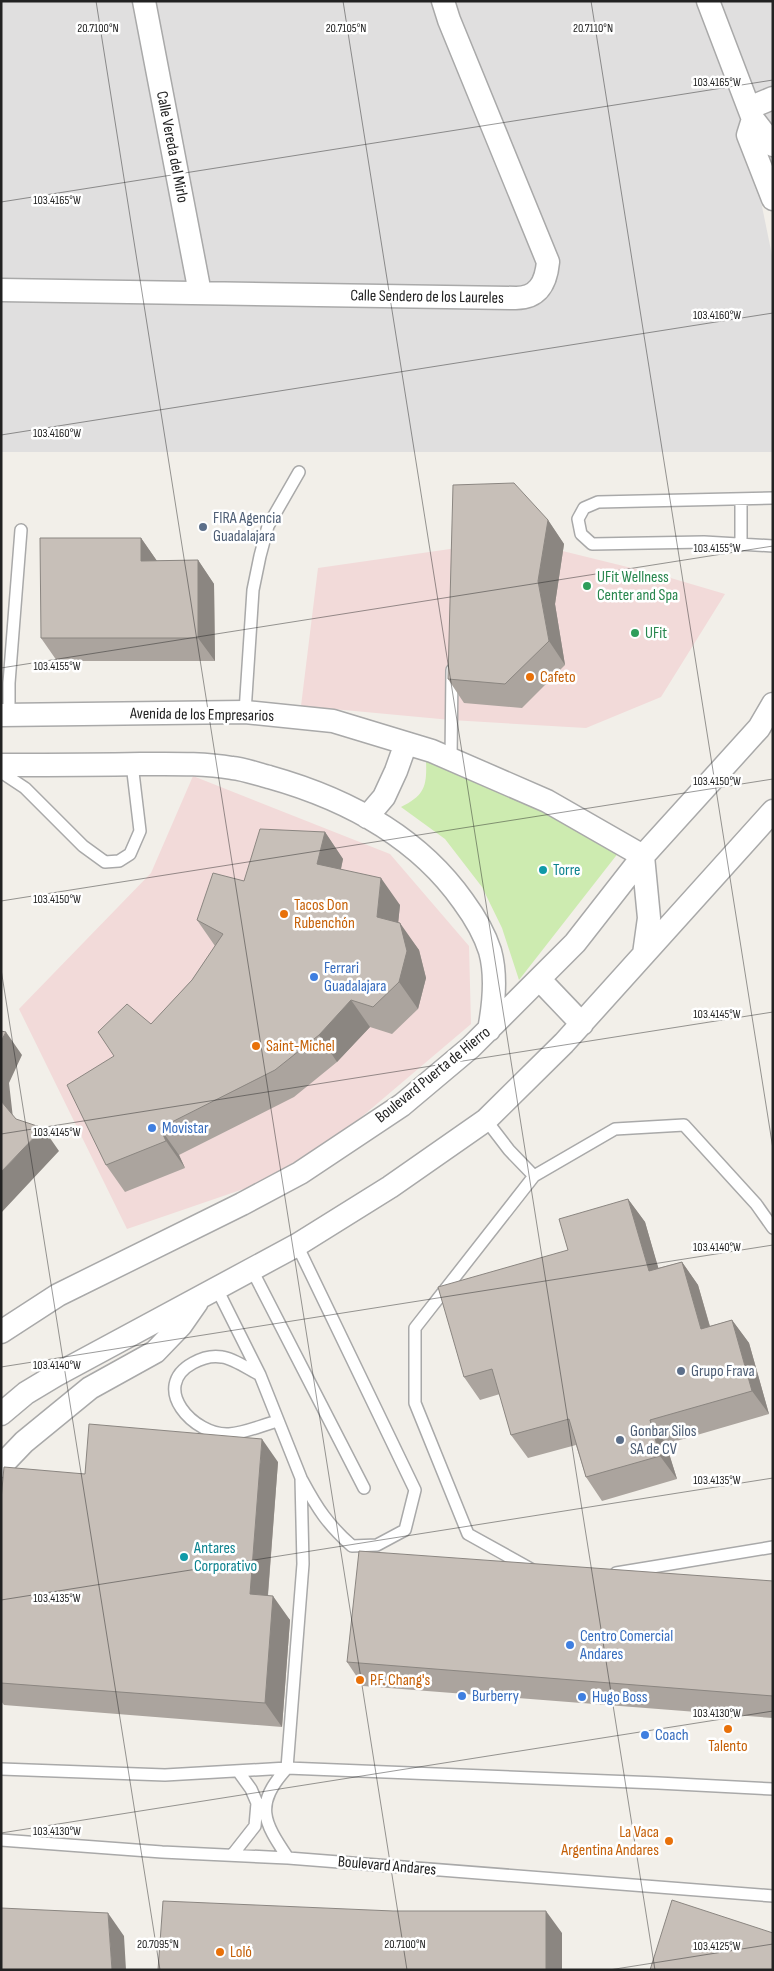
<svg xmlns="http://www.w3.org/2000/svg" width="774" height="1971" font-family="'Sofia Sans Condensed',sans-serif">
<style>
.residential{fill:#e0dfdf}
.commercial{fill:#f2dad9}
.grass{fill:#cdebb0}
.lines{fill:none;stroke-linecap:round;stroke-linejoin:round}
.lane-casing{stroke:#a9a9a9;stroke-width:14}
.street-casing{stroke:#a9a9a9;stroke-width:25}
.lane{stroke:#fff;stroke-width:11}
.street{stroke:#fff;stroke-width:22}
.wall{fill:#aba49e}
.shaded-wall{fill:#8b8681}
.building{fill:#c7bfb8;stroke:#8b8681}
.ticks{fill:none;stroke:#222;stroke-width:1;stroke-opacity:0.45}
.service-dot{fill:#5c6f8a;stroke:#fff;stroke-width:2}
.leisure-dot{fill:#2e9e5b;stroke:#fff;stroke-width:2}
.food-dot{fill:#e8710a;stroke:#fff;stroke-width:2}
.culture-dot{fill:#0f9aa8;stroke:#fff;stroke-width:2}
.shop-dot{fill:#3f7fe0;stroke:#fff;stroke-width:2}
.labels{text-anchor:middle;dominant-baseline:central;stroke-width:5;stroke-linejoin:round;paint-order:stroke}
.street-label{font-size:16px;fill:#222;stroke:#fff}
.service-label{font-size:16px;fill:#4e5e75;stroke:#fff;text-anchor:start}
.leisure-label{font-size:16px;fill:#27864d;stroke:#fff;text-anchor:start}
.food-label{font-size:16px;fill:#c56008;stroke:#fff;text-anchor:start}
.culture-label{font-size:16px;fill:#0d838f;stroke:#fff;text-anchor:start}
.shop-label{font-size:16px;fill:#366cbe;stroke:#fff;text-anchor:start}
.ticks-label{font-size:12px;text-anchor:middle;fill:#222;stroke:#fff;stroke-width:5;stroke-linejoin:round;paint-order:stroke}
</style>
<rect width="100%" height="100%" fill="#f2efe9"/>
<path class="residential" d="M1,1H773V186L759,192L773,260V452H1Z"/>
<path class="commercial" d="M522,541L664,576L725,594L661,697L586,728L451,720L301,706L318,568L457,548Z
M193,776L390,854L469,946L471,1024L299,1170L127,1229L19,1009L151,873Z"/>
<path class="grass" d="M426,760L535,804L619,852L519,980L502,928L482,887L445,839L401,807C425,795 427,786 426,760Z"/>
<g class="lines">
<defs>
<path id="lane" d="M773,498L598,502L584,508L578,519L581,534L592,544L704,542L773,546
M741,499V545
M245,712L253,590L260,556L268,526L299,472
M9,715V683L21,530
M451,759L452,670
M1,772L25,788L83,846L105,862L119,861L130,854L140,831L132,764
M486,1120L509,1150L534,1176
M297,1245L415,1490L405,1530L377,1545L352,1546C328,1525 317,1508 302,1480
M252,1270L364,1488
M217,1289L260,1375L301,1478L303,1564L287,1768C254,1805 263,1821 288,1858
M260,1375C250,1370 233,1358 222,1357C211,1355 202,1358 193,1363C149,1387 194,1436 229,1434C245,1433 262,1425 278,1421
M531,1569L468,1534L415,1403V1328L534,1176L615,1129L684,1125L756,1204L773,1228
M616,1573L773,1547
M1,1769L165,1775L287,1768L658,1783L773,1789
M1,1840L162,1852L288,1858L773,1896
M233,1854L255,1826L257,1803L251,1789L238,1771"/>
<path id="street" d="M144,1L200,293
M708,1L753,119L773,145
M749,108L773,98
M753,119L748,135L773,199
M1,290L516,298C538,298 546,283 548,262L449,20L443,1
M1,715L245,712L333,721L432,751L547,801L643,856L649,918L644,954
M1,765C48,765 95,765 141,764C172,764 202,763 232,768C244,769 257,774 269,777C344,798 417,836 463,901C474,916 484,932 490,951C497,976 494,1004 489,1030
M367,817L384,797L396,771L406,743
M540,980L582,1024
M1,1332L58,1295L242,1204L300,1173L402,1105L471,1047L575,943L643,856L759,728L773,704
M1,1414L26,1393L56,1375L297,1245L390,1187L486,1120L564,1043L773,811
M1,1466L24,1442L90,1388L155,1352L181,1325L197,1302"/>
</defs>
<use href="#lane" class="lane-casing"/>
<use href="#street" class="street-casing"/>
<use href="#lane" class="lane"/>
<use href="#street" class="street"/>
</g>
<path class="wall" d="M548,520L564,544L555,604L565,665L522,708L464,703L448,679Z
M141,538L157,561L198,560L214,584L215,661H57L41,638Z
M325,832L343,859L341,869L400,905L398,923L419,950L426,978L418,1009L392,1034L370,1027L337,1062L294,1097L179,1155L185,1168L125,1192L106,1165L114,1056L151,1024L192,980L215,946L197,920L244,881Z
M628,1199L645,1222L658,1268L682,1262L698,1285L710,1326L732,1320L749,1343L769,1414L666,1444L677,1479L602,1501L586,1477L576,1445L528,1458L511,1435L500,1394L480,1400L464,1377L568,1250Z
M278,1462L268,1596L290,1620L282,1727L4,1705L1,1701V1500L85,1474Z
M773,1581V1718L363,1686L347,1662Z"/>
<path class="shaded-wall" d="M548,520L564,544L555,604L565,665L549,641L538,581Z
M141,538L157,561H141Z
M198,560L214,584L215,661L198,638Z
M325,832L343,859L336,891L317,864Z
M381,878L400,905L396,944L377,917Z
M400,923L419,950L426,978L418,1009L399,982Z
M351,1000L370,1027L337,1062L319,1035Z
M6,1032L22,1055L9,1083L13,1118L1,1101V1041Z
M43,1128L59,1151L1,1213V1172Z
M160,1128L179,1155L185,1168L166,1141Z
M628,1199L645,1222L666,1294L649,1271Z
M682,1262L698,1285L717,1352L701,1329Z
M732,1320L749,1343L769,1414L752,1391Z
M650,1420L666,1444L677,1479L660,1456Z
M262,1439L278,1462L266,1618L250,1594Z
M273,1596L290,1620L282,1727L265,1703Z
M546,1911L562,1933V1970H546Z
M108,1913L124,1936L126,1970H112Z"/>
<path class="building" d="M514,483L548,520L538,581L549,641L505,684L448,679L453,485Z
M40,538H141V561L198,560V638H41Z
M260,829L325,832L317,864L381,878L377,917L400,923L407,951L399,982L373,1007L351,1000L319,1035L275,1070L160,1128L166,1141L106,1165L67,1085L114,1056L98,1032L127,1004L151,1024L192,980L223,934L197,920L213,873L244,881Z
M1,1031L6,1032L1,1041Z
M1,1101L16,1119L43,1128L1,1172Z
M628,1199L649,1271L682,1262L701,1329L732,1320L752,1391L650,1420L660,1456L586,1477L569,1419L511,1435L492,1369L464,1377L438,1287L568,1250L559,1219Z
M89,1424L262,1439L250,1594L273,1596L265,1703L1,1683V1500L4,1467L85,1474Z
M359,1551L773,1581V1696L347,1662Z
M672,1900L773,1933V1970H650Z
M163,1901L393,1911H546V1970H158Z
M1,1908L108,1913L112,1970H1Z"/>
<path class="ticks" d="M96,1L407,1970M343,1L655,1970M591,1L773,1149M1,202L773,80M1,435L773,313M1,668L773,546M1,901L773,779M1,969L160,1970M1,1134L773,1012M1,1367L773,1245M1,1600L773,1478M1,1833L773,1711M609,1970L773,1944"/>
<g class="service-dot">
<circle cx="203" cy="527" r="5"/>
<circle cx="681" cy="1371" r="5"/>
<circle cx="620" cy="1440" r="5"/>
</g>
<g class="leisure-dot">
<circle cx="587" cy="586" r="5"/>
<circle cx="635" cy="633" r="5"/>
</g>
<g class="food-dot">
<circle cx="530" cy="677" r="5"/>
<circle cx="284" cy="914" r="5"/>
<circle cx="256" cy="1046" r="5"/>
<circle cx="360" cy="1680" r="5"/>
<circle cx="728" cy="1729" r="5"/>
<circle cx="669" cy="1841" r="5"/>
<circle cx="220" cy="1952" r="5"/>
</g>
<g class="culture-dot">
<circle cx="543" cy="870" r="5"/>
<circle cx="184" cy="1557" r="5"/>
</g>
<g class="shop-dot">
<circle cx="314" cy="977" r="5"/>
<circle cx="152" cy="1128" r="5"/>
<circle cx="570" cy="1645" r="5"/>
<circle cx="462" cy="1696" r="5"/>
<circle cx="582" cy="1697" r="5"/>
<circle cx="645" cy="1735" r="5"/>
</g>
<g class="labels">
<g class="street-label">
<text transform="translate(172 147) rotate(79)">Calle Vereda del Mirlo</text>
<text transform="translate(427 297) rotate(1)">Calle Sendero de los Laureles</text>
<text transform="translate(202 715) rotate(1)">Avenida de los Empresarios</text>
<text transform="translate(433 1075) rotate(-39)">Boulevard Puerta de Hierro</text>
<text transform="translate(387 1866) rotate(5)">Boulevard Andares</text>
</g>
<g class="service-label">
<text x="213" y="518">FIRA Agencia<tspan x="213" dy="18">Guadalajara</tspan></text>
<text x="691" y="1371">Grupo Frava</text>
<text x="630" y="1431">Gonbar Silos<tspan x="630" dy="18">SA de CV</tspan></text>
</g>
<g class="leisure-label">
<text x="597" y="577">UFit Wellness<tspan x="597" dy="18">Center and Spa</tspan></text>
<text x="645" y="633">UFit</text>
</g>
<g class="food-label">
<text x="540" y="677">Cafeto</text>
<text x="294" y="905">Tacos Don<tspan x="294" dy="18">Rubenchón</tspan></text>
<text x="266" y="1046">Saint-Michel</text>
<text x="370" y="1680">P.F. Chang's</text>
<text x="728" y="1746" text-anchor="middle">Talento</text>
<text x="659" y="1832" text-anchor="end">La Vaca<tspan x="659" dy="18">Argentina Andares</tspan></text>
<text x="230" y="1952">Loló</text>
</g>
<g class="culture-label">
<text x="553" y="870">Torre</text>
<text x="194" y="1548">Antares<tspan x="194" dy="18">Corporativo</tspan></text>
</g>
<g class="shop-label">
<text x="324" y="968">Ferrari<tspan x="324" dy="18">Guadalajara</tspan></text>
<text x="162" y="1128">Movistar</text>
<text x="580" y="1636">Centro Comercial<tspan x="580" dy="18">Andares</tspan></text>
<text x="472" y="1696">Burberry</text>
<text x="592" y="1697">Hugo Boss</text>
<text x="655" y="1735">Coach</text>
</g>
</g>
<g class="ticks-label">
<text x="98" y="32">20.7100°N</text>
<text x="346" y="32">20.7105°N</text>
<text x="593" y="32">20.7110°N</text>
<text x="717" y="86">103.4165°W</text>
<text x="57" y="204">103.4165°W</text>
<text x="717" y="319">103.4160°W</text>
<text x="57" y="437">103.4160°W</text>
<text x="717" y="552">103.4155°W</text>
<text x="57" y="670">103.4155°W</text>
<text x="717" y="785">103.4150°W</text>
<text x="57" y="903">103.4150°W</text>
<text x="717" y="1018">103.4145°W</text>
<text x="57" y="1136">103.4145°W</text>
<text x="717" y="1251">103.4140°W</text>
<text x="57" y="1369">103.4140°W</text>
<text x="717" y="1484">103.4135°W</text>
<text x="57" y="1602">103.4135°W</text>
<text x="717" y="1717">103.4130°W</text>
<text x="57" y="1835">103.4130°W</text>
<text x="158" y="1948">20.7095°N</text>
<text x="405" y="1948">20.7100°N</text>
<text x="717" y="1950">103.4125°W</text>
</g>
<rect width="774" height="1971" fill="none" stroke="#222222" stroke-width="5"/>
</svg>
